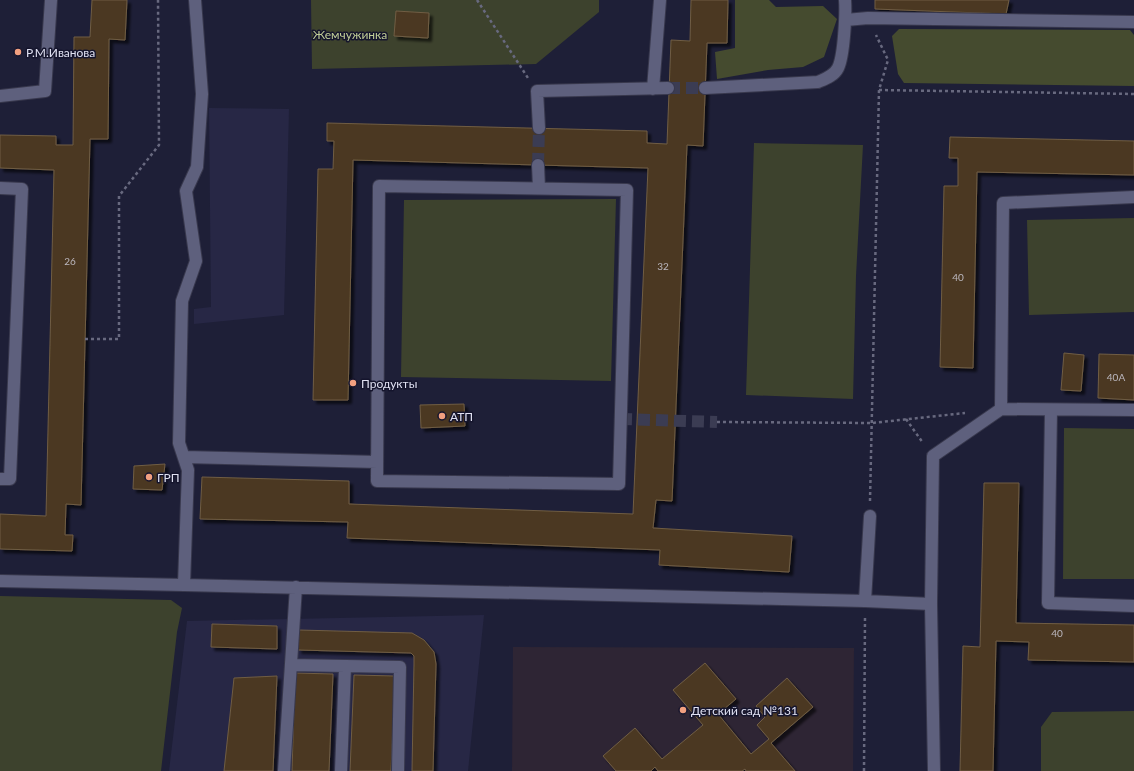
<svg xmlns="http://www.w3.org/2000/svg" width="1134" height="771" font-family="Lato,sans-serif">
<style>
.built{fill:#272745}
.education{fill:#2e2534}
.green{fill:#3d422d}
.forest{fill:#454b2f}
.building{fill:#4b3921;stroke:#705d44;filter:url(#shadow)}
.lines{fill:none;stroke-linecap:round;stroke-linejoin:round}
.minor-tunnel{stroke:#3b3c53;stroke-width:12;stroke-dasharray:12 6;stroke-linecap:butt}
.minor-casing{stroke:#38384d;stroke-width:14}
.path{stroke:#68697f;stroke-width:2.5;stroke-dasharray:3 3;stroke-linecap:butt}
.minor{stroke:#5e607d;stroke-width:12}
.poi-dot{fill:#f2a080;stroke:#15152d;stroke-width:1.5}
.labels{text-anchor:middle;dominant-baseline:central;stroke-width:3;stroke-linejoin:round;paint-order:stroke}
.number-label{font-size:10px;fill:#bbb7be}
.park-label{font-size:12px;fill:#c1ce97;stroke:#15152d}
.poi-label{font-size:12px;fill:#e0e1f2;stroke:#15152d;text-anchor:start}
</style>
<defs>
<filter id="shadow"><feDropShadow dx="3.5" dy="3.5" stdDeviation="1" flood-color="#0009"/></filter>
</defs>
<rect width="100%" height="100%" fill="#1e1f37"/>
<path class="built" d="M209,108L289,109L284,315L194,324V309L211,307Z
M484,615L468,771H169L187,621Z"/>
<path class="education" d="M513,647L854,648L853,771H512Z"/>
<path class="green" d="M311,0H599V12L536,64L312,69Z
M754,143L863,145L856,276L853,399L746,395Z
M616,199L611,381L401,377L404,200Z
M1134,218V312L1029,315L1027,220Z
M1064,428L1134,429V579H1063Z
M0,596L171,600L182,608L177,632L161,771H0Z
M1134,711V771H1041V727L1052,712Z"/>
<path class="forest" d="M735,0H769L776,7L823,6L837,19L824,57L803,67L768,70L717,79L715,52L735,48Z
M899,29L1130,30L1134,35V86L904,83L898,74L892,36Z"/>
<path class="building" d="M92,0H127L125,40L109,39L108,139H90L81,505L66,504L65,535H73L72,551L0,549V514L46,516L54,170L0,168V135L56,136V145H73L74,37H90Z
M691,0H728L727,43H707L703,146L687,145L672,501L656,500L653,528L792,536L789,572L659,565L660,550L347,538L348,522L200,519L202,477L349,481V504L633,514L648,168L353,160L348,400H313L318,169H333L334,141H327V123L647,131V143L667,144L671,40L690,41Z
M875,0H1009L1006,14L875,9Z
M396,11L429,13L428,38L394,36Z
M950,137L1134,141V175L977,172L973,368L940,367L944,186H958V158H949Z
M1064,353L1084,355L1081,391L1061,390Z
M1099,354L1134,355V400L1098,398Z
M464,404L465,426L421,428L420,405Z
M165,464L162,490L133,489L134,466Z
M984,483H1019L1016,623L1134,625V662L1028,660L1029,642L996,641L993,771H960L963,646L980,647Z
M212,624L277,626V649L211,647Z
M299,630L412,633L424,640L434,652L436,664L433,771H412L414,663V656L411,653L298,650Z
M705,663L736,699L718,714L751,754L769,739L757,725L765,717L756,706L787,678L813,707L771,743L795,771H746L745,769L742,771H658L655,767L651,771H616L603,756L635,728L662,759L703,725L673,690Z
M295,673L333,674L329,771H292Z
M354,675L395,676L391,771H350Z
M277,676L273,771H224L234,678Z"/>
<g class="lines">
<path class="minor-tunnel" d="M668,88H705
M538,165L539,128
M620,419L717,422"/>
<defs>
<path id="minor" d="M846,20L868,18L1134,22
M705,88L818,82C825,79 834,76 838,68C844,56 846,14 845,0
M653,89L660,0
M0,96L45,91L51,0
M539,128L537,91L668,88
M538,165L539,188
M379,186L627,190L619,484L377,481Z
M0,188L22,189L10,479H0
M1001,409L1003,203L1134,197
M1051,410L1048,603L1134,606
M184,457L377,462
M0,581L184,585L188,470L179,443L182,301L196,261L186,191L197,167L202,94L195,0
M184,585L865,601L870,516
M865,601L931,604L934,771
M931,604L933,456L1001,409L1134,410
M291,665L400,667L398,771
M284,771L296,587
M341,771L345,667"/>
</defs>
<use href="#minor" class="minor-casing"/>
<path class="path" d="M477,0L528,78
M879,90L1134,94
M85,339H119V196L159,145L158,0
M906,419L923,443
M717,422L872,423L965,413
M870,501L879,90L888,60L876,35
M864,771L865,618"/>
<use href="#minor" class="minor"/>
</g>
<g class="poi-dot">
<circle cx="18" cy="52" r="4"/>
<circle cx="353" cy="383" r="4"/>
<circle cx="442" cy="416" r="4"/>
<circle cx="149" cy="477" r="4"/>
<circle cx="683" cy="710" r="4"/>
</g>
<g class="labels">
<g class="number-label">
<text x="70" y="261">26</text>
<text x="663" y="266">32</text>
<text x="958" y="277">40</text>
<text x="1116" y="377">40А</text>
<text x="1057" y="633">40</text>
</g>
<g class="park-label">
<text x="350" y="34">Жемчужинка</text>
</g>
<g class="poi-label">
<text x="26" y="52">Р.М.Иванова</text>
<text x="361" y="383">Продукты</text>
<text x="450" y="416">АТП</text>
<text x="157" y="477">ГРП</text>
<text x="691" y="710">Детский сад №131</text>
</g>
</g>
</svg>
